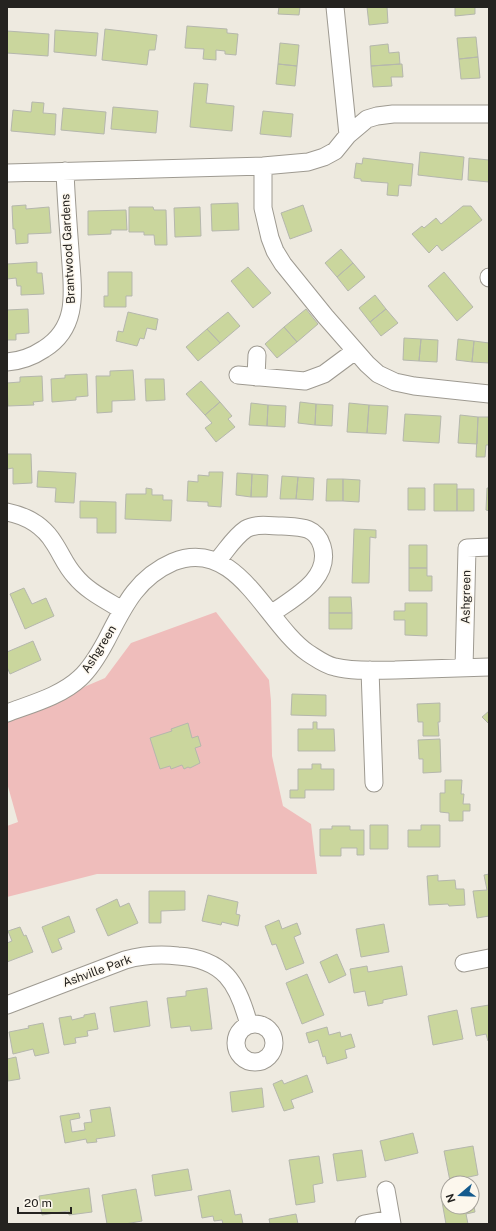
<svg xmlns="http://www.w3.org/2000/svg" width="496" height="1231" font-family="'Public Sans',sans-serif">
<style>
.green{fill:#efbdbb}
.building{fill:#cad69d;stroke:#b5b7ad}
.lines{fill:none;stroke-linecap:round;stroke-linejoin:round}
.minor-casing{stroke:#9e9a91;stroke-width:19}
.minor{stroke:#fff;stroke-width:17}
.labels{text-anchor:middle;dominant-baseline:central;stroke-width:3;stroke-linejoin:round;paint-order:stroke}
.street-label{font-size:12px;fill:#252320;stroke:#fcf7ed}
</style>
<rect width="100%" height="100%" fill="#eeeae0"/>
<path class="green" d="M216,612L269,680L271,701L272,756L283,806L311,824L317,874H97L7,897V826L18,822L7,783V720L105,678L131,643Z"/>
<path class="building" d="M279,7H300L299,15L278,14Z
M367,7H387L388,23L369,25Z
M455,7H475V14L455,16Z
M187,26L227,29V33L238,34L236,55L225,54V51L216,50V60L203,59L204,49L185,48Z
M105,29L157,35L155,50H149L147,65L102,60Z
M55,30L98,33L96,56L54,52Z
M7,31L49,34L48,56L7,53Z
M476,37L478,57L459,59L457,38Z
M280,43L299,45L297,66L278,64Z
M388,44L389,53L399,52L400,64L371,66L370,46Z
M478,57L480,78L461,79L459,59Z
M278,64L297,66L295,86L276,84Z
M402,64L403,77H391L392,86L373,87L371,66Z
M194,83L208,84L206,103L234,106L232,131L190,127Z
M32,102L44,103L43,113L56,114L55,135L11,131L13,110L31,112Z
M113,107L158,111L156,133L111,129Z
M63,108L106,112L104,134L61,130Z
M263,111L293,114L291,137L260,134Z
M420,152L464,157L462,180L418,175Z
M363,158L413,164L411,186L399,185L398,196L387,195L388,183L361,181V179L354,178L356,163L362,164Z
M469,158L489,160V182L468,180Z
M238,203L239,230L212,231L211,204Z
M26,205V209L49,207L51,233L28,234V243L16,244L15,229H13L12,206Z
M303,205L312,231L290,239L281,213Z
M463,206H471L482,220L442,251L437,245L429,253L412,234L422,226L424,228L436,218L441,224Z
M129,207H153L154,210H166L167,245H155L154,235H144V232H129Z
M200,207L201,236L175,237L174,208Z
M126,210L127,230H111V234L88,235V211Z
M341,249L353,263L337,277L325,263Z
M37,262V273H42L44,294L21,295V286H17L16,278L7,279V264Z
M353,263L365,277L348,291L337,277Z
M248,267L271,293L253,308L231,281Z
M108,272H132V296H126V307H104V296H108Z
M444,272L473,307L457,321L428,286Z
M375,295L386,309L370,322L359,308Z
M28,309L29,333L16,334V340H7V310Z
M306,309L318,324L297,342L284,327Z
M386,309L398,323L381,336L370,322Z
M128,312L158,319L156,330L147,328L144,339L140,338L137,346L116,341L118,331L123,332Z
M228,312L240,326L220,343L207,329Z
M284,327L297,342L277,358L265,344Z
M207,329L220,343L198,361L186,347Z
M404,338L421,339L419,361L403,360Z
M421,339L438,340L437,362L419,361Z
M458,339L474,341L472,362L456,360Z
M474,341L489,343V363L472,362Z
M133,370L135,400L112,401V412L97,413L96,376H110V371Z
M87,374L88,396L76,397V400L52,402L51,379L65,378V375Z
M42,376L43,401L33,402L34,405L8,406L7,383L20,382V377Z
M145,379H164L165,400L146,401Z
M201,381L220,402L205,415L186,394Z
M220,402L232,416L228,419L235,427L216,442L205,428L212,423L205,415Z
M300,402L316,404L315,425L298,423Z
M251,403L268,405L267,426L249,425Z
M349,403L369,405L367,433L347,432Z
M316,404L333,405L332,426L315,425Z
M268,405L286,406L285,427L267,426Z
M369,405L388,406L386,434L367,433Z
M405,414L441,416L439,443L403,441Z
M460,415L478,417L477,444L458,443Z
M478,417H489V445H486L485,457H476Z
M7,454H31L32,483L13,484V468L7,469Z
M38,471L76,473L74,503L55,502L56,488L37,487Z
M209,472H223L221,507L208,506V502L187,501L188,481L198,482V475L209,476Z
M237,473L252,474L251,497L236,495Z
M252,474L268,475L267,497H251Z
M282,476L298,477L296,499H280Z
M298,477L314,478L313,500L296,499Z
M327,479H343V501H326Z
M343,479L360,480L359,502L343,501Z
M434,484H457V511H434Z
M146,488L152,489V495H163V500H172L171,521L125,519L126,494H146Z
M408,488H425V510H408Z
M487,488H489V511L486,510Z
M457,489H474V511H457Z
M80,501L116,502V533H97V518H80Z
M354,529L376,530V538L370,537L369,583H352Z
M409,545H427V568H409Z
M409,568H427V576H432V591H409Z
M24,588L32,604L46,598L54,616L25,629L10,594Z
M329,597H351L352,613H329Z
M405,603H427V636L405,635V620H394V611H405Z
M329,613H352V629H329Z
M33,641L41,660L10,674L7,667V652Z
M292,694L326,695V716L291,715Z
M440,703V722H438L439,736H423V722H418L417,704Z
M489,711V724L482,717Z
M313,722H317V729H334L335,751H298V729H313Z
M188,723L192,738L198,736L201,746L195,748L200,763L190,768L188,767L184,769L182,765L171,769L170,766L160,769L150,738L172,731L171,729Z
M440,739L441,772L423,773V759H419L418,740Z
M312,764H321V769H334V790H305V798H290V790H298V769H312Z
M445,780H462L461,794H464L463,804H470V811H463V821H449V813L440,812V793H445Z
M370,825H388V849H370Z
M421,825H440V847H408V830H421Z
M332,826H350V830H364V855H357V848H341V856H320V829H332Z
M489,874V916L477,918L473,891L487,890L484,875Z
M438,875V881L455,880L456,889H464L465,905L449,906L448,904L429,905L427,876Z
M149,891H185V910L161,911V923H149Z
M208,895L238,902L236,914L240,915L238,926L222,922L221,925L202,921Z
M117,899L120,907L129,903L138,923L108,936L96,909Z
M69,916L75,932L58,939L62,949L52,953L42,927Z
M279,920L282,929L297,923L301,934L294,937L304,963L286,970L276,944L272,945L265,926Z
M384,924L389,952L361,957L356,929Z
M20,927L24,936L26,935L33,952L7,962V943L12,941L8,931Z
M337,954L346,975L329,983L320,962Z
M367,966L368,972L402,966L407,995L383,1000V1003L368,1006L365,991L354,993L350,969Z
M307,974L324,1015L302,1024L286,983Z
M207,988L212,1029L191,1031L190,1026L171,1028L167,998L186,996V991Z
M147,1001L150,1026L114,1032L110,1007Z
M489,1005V1041H488L486,1034L476,1036L471,1008Z
M457,1010L463,1039L433,1045L428,1016Z
M95,1013L98,1029L87,1031L88,1036L75,1038L76,1043L64,1045L59,1018L71,1016L72,1020L84,1017V1015Z
M43,1023L49,1053L35,1056L33,1049L13,1054L9,1032L29,1028L28,1026Z
M327,1027L329,1035L340,1032L341,1037L351,1034L355,1047L345,1050L347,1058L327,1064L325,1056L323,1057L318,1040L309,1043L306,1033Z
M16,1057L20,1079L8,1081L7,1059Z
M307,1075L313,1092L291,1100L294,1108L284,1111L273,1084L282,1080L284,1084Z
M262,1088L264,1107L232,1112L230,1092Z
M110,1107L115,1136L96,1139L97,1142L87,1143L86,1139L65,1143L60,1116L79,1113L80,1118L70,1120L72,1132L85,1130L84,1123L92,1122L90,1110Z
M413,1133L418,1153L385,1161L380,1141Z
M473,1146L478,1175L450,1181L444,1151Z
M362,1150L366,1177L337,1181L333,1154Z
M319,1156L323,1183L313,1185L315,1202L296,1205L289,1160Z
M188,1169L192,1190L155,1196L152,1175Z
M89,1188L92,1212L69,1215L68,1211L42,1215L39,1196Z
M136,1189L142,1221L125,1224H107L102,1195Z
M230,1190L235,1215L241,1214L243,1224H223L222,1220L214,1221L213,1216L202,1218L198,1196Z
M472,1194L475,1212L466,1214L468,1224H446L441,1196L448,1195V1207H472Z
M296,1214L298,1224H270L269,1219Z"/>
<g class="lines">
<defs>
<path id="minor" d="M335,7L348,135
M263,166V208L270,238L275,251L283,264L325,316L367,364L378,374L395,382L414,386L489,394
M7,173L263,166L308,162L324,157L335,151L348,135L367,119L377,116L393,114H489
M489,277V278
M7,362C21,361 32,357 44,349C81,326 72,287 70,250C68,224 66,198 65,171
M238,375L305,381L324,374L355,351
M256,377L257,355
M7,512C27,516 43,525 54,543C62,555 65,565 75,576C87,591 106,600 122,610
M217,561C226,551 234,537 246,529C256,523 271,526 282,526C300,527 316,526 322,546C332,579 293,598 271,614
M464,668L467,548L489,547
M370,670L374,783
M7,713C31,704 61,696 80,678C91,668 99,654 106,641C123,608 136,578 173,562C237,536 266,624 308,653C316,658 325,665 335,667C354,672 376,670 395,670C426,669 458,668 489,667
M464,963L489,958
M7,1005L125,960C143,955 159,954 178,956C224,959 238,983 249,1025
M236 1043a19 19 0 1 1 38 0a19 19 0 1 1-38 0Z
M386,1190L392,1224
M364,1224L391,1219"/>
</defs>
<use href="#minor" class="minor-casing"/>
<use href="#minor" class="minor"/>
</g>
<g class="labels">
<g class="street-label">
<text transform="translate(68 249) rotate(-93)">Brantwood Gardens</text>
<text transform="translate(466 597) rotate(-89)">Ashgreen</text>
<text transform="translate(99 649) rotate(-58)">Ashgreen</text>
<text transform="translate(97 971) rotate(-20)">Ashville Park</text>
</g>
</g>
<rect width="496" height="1231" fill="none" stroke="#252320" stroke-width="16"/>
<g transform="translate(460 1195) rotate(251)"><circle r="19" fill="#fcf7ed" stroke="#a6a29b"/>
<path d="M0-3L7 15L0 10L-7 15Z" fill="#135a8e"/>
<text y="-6" font-size="11" font-weight="bold" text-anchor="middle" fill="#252320">N</text>
</g>
<path d="M18 1207v6h53v-6" fill="none" stroke="#252320" stroke-width="2"/>
<text x="24" y="1207" font-size="12" fill="#252320" stroke="#fcf7ed" stroke-width="3" paint-order="stroke">20 m</text>
</svg>
